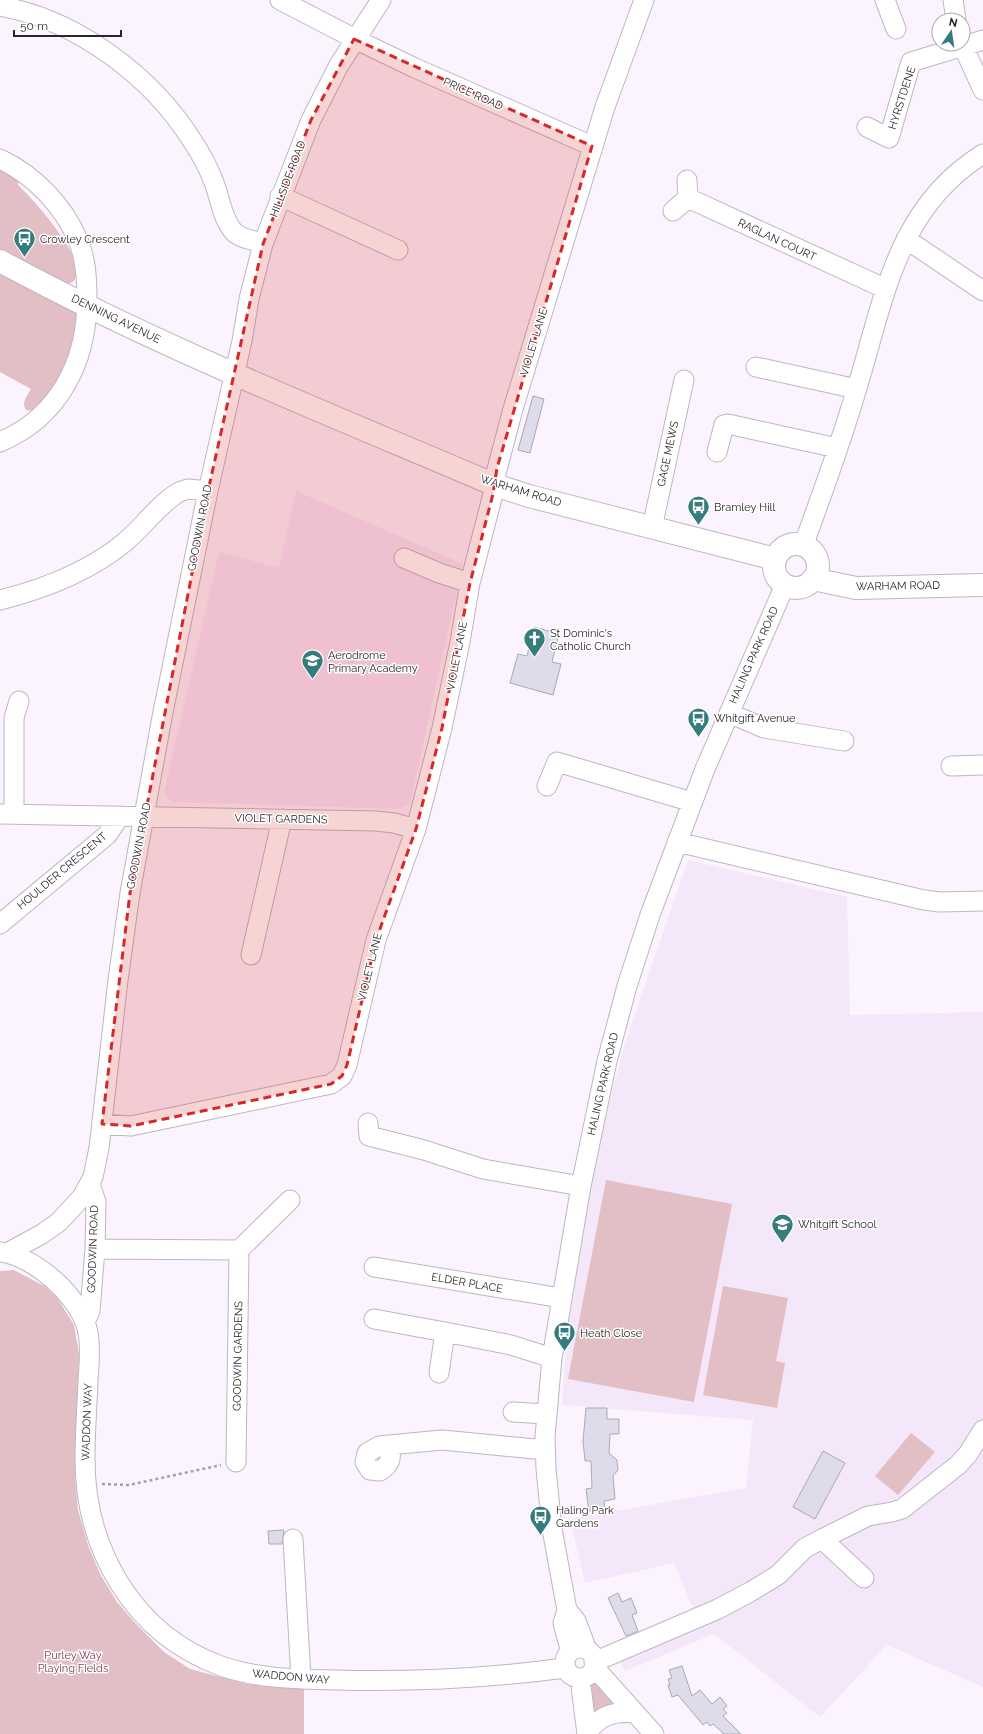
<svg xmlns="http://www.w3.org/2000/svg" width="983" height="1734" font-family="Raleway,sans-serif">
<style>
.built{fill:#f4e7fa}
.green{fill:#e2bec5}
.building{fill:#dedcea;stroke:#a9a8b5}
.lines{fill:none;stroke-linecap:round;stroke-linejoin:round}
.minor-casing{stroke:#beb6c2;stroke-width:21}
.major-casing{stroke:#beb6c2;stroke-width:24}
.path{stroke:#a6a1a8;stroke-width:2.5;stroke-dasharray:3 3;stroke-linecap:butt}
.minor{stroke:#fff;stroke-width:19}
.major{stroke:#fff;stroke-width:22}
.marked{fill:#d62828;fill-opacity:0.2;stroke:#d62828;stroke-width:3;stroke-dasharray:8 5;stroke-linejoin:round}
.labels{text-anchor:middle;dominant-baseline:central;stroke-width:3;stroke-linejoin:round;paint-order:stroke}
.street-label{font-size:11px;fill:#29262a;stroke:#fff}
.poi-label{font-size:11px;fill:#29262a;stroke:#fff;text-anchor:start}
.park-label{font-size:11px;fill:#7b3b4d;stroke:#fff}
</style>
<rect width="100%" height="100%" fill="#fbf4fe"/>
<path class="built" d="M296,491L463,564L410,803L399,809L172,802L164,793L219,552L279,568Z
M688,860L847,897L850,1015L983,1012V1687L887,1645L820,1717L714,1634L625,1671L612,1645L695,1613L674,1563L585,1583L570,1519L746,1488L753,1420L562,1405L567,1331L595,1157L625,1043Z"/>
<path class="green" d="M0,170L19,181L18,185C32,198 88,259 75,279C72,284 67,284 62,285L0,251Z
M0,273L77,311C82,348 59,386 33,411L26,410C21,403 27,396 31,389L0,372Z
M606,1180L732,1204L694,1402L568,1379Z
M14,1270L46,1287L58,1299L74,1325L79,1354L75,1477L78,1510L88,1545L100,1574L117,1602L136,1624L164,1652L190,1669L247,1684L304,1689V1734H0V1271Z
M723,1286L788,1298L776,1361L785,1363L777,1408L703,1395Z
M911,1433L935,1452L898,1495L875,1476Z
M598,1681L616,1707L593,1716L591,1685Z"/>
<path class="building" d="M533,396L544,399L530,453L518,450Z
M534,627L559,634L552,662L561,664L553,695L510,683L518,654L527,656Z
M586,1408H607V1419H619V1434H610L609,1453L617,1460L618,1470L613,1476L615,1499L604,1501L605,1509L589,1511L586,1489L592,1488L591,1461H585L583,1441Z
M823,1451L845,1463L815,1519L793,1507Z
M284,1530L282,1544H269L268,1531Z
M618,1593L622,1602L631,1598L637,1613L632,1615L638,1631L626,1636L608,1598Z
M682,1666L692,1696L700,1690L712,1704L720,1697L727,1706L723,1709L727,1713L723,1716L741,1734H724L713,1724L710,1726L707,1722L703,1725L678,1695L672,1697L668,1685H670L668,1679L672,1678L669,1670Z"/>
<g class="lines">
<defs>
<path id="minor" d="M280,0L363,43L415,68L592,146
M885,0L896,29
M953,0L956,20
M0,6C77,20 152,76 193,142C201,154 208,167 213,180C220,196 222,220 235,233C241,239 255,240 263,244
M962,44L983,90
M867,127L889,138L911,62L983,40
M0,159C34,175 63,205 78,240C86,259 87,279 87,299C87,362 59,417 0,442
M687,180L688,198L884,288
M280,196L398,250
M673,211L688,198
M906,239L983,291
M756,367L857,389
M717,452L724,425L728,424L837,448
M652,528L684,380
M801,544L806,538C824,489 842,439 857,388C884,300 896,208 983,154
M404,558L439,573L470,583
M0,600C44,589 90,571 125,542C144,526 159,504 179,492L188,489L208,491
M729,713L764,728L844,741
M951,766L983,765
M547,786L557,762L692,802
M0,814L376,821L394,823L416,829
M14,814V718L19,701
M677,842L924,900L940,902L983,901
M0,924L107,835L120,816
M251,955L282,819
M368,1123L369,1136L424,1150L483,1169L581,1186
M102,1124L131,1126L331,1084L342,1076L347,1065L376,940L416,829L442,728L460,642L470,583L493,494L495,477L513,409L605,107L644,0
M95,1249L239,1250L236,1462
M239,1250L290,1200
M0,1252C35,1256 82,1298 88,1333C91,1349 89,1365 88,1381C87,1407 85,1433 85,1459C85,1549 133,1634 221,1666C258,1679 297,1679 336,1680C413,1682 490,1678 565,1668
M7,1253L42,1234L59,1222L82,1197L93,1177L99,1148L118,980L130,893L163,712L208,491L242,341L249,299L263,244L311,120L339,65L381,0
M374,1267L561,1298
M374,1319L445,1332
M85,1322L90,1311L95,1249L96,1202L90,1184
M439,1373L445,1332L511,1345L552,1358
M513,1412L546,1414
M389,1445C392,1457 391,1464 380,1471L370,1470L365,1462L367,1453L379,1446L442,1440L545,1450
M293,1539L301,1679
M822,1539L864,1578
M567,1610L576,1621L587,1650
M565 1663a15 15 0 1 1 30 0a15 15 0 1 1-30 0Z
M575,1649L569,1645L563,1623L567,1610L552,1529L546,1469L545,1437L552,1358L581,1186L607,1061L627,986L650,915L705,769L785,585
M594,1662L718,1609L750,1592L778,1575L805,1548L822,1539L868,1516L892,1512L902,1509L958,1465L968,1454L983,1430
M594,1667L654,1734
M580,1678L587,1734
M587,1733C599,1716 613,1711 634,1713"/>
<path id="major" d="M0,261C159,347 329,414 495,485L529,496L775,559
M774 566a22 22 0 1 1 44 0a22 22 0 1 1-44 0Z
M813,579L856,588L983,585"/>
</defs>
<use href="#minor" class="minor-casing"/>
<use href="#major" class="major-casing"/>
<path class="path" d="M102,1484L129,1485L221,1465"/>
<use href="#minor" class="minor"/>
<use href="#major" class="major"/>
</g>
<path class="marked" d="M354,39L592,146L497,468L493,494L470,583L442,728L416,829L376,940L347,1065L342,1076L331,1084L131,1126L102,1124L130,893L208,491L263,244L311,120Z"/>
<defs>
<symbol id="bus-pin" viewBox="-11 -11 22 30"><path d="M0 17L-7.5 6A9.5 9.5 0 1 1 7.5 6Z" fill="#357d7c" stroke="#fff"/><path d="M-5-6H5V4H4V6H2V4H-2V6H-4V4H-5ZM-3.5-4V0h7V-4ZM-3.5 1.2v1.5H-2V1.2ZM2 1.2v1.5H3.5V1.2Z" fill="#fff"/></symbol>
<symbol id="church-pin" viewBox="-11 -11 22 30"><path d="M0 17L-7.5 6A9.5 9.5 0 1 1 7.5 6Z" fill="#357d7c" stroke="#fff"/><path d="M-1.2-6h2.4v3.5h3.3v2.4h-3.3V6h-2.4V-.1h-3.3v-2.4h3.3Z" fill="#fff"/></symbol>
<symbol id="school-pin" viewBox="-11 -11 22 30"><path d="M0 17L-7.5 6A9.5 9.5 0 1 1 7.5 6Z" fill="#357d7c" stroke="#fff"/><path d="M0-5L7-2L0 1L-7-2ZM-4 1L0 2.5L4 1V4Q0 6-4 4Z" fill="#fff"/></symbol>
</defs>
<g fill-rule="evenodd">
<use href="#bus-pin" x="12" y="226" width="25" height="34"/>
<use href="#bus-pin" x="686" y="494" width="25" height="34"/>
<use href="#church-pin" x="522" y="626" width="25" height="34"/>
<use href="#school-pin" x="300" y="648" width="25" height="34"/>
<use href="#bus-pin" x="686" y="706" width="25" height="34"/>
<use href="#school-pin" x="770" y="1212" width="25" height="34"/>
<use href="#bus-pin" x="552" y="1320" width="25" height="34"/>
<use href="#bus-pin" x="528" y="1504" width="25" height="34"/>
</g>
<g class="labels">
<g class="street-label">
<text transform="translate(473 94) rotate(24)">PRICE ROAD</text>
<text transform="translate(902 98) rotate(-72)">HYRSTDENE</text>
<text transform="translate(288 179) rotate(-69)">HILLSIDE ROAD</text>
<text transform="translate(777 240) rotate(25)">RAGLAN COURT</text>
<text transform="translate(116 319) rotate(26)">DENNING AVENUE</text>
<text transform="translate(534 342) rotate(-73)">VIOLET LANE</text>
<text transform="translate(668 454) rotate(-78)">GAGE MEWS</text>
<text transform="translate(521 491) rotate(17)">WARHAM ROAD</text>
<text transform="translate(200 528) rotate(-79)">GOODWIN ROAD</text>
<text transform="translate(898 586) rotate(-1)">WARHAM ROAD</text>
<text transform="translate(754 655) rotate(-66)">HALING PARK ROAD</text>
<text transform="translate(457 656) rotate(-79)">VIOLET LANE</text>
<text transform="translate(281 819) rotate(1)">VIOLET GARDENS</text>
<text transform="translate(139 846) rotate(-79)">GOODWIN ROAD</text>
<text transform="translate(62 871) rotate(-40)">HOULDER CRESCENT</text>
<text transform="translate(370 967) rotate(-76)">VIOLET LANE</text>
<text transform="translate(603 1084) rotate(-77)">HALING PARK ROAD</text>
<text transform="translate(93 1249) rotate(-88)">GOODWIN ROAD</text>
<text transform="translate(467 1283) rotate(10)">ELDER PLACE</text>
<text transform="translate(238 1356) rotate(-89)">GOODWIN GARDENS</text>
<text transform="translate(87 1422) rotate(-88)">WADDON WAY</text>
<text transform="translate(291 1677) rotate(5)">WADDON WAY</text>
</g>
<g class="poi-label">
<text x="40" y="239">Crowley Crescent</text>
<text x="714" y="507">Bramley Hill</text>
<text x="550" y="633">St Dominic's<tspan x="550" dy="13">Catholic Church</tspan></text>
<text x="328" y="655">Aerodrome<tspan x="328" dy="13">Primary Academy</tspan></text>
<text x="714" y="718">Whitgift Avenue</text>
<text x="798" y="1224">Whitgift School</text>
<text x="580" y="1333">Heath Close</text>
<text x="556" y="1510">Haling Park<tspan x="556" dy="13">Gardens</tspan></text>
</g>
<g class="park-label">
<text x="73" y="1655">Purley Way<tspan x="73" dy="13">Playing Fields</tspan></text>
</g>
</g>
<g transform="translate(951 32) rotate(13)"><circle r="19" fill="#ffffff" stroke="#a9a8aa"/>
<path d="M0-3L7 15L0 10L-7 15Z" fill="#357d7c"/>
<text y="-6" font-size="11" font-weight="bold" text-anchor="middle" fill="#29262a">N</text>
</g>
<path d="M14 30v6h107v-6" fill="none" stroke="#29262a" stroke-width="2"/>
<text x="20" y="30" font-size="12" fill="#29262a" stroke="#ffffff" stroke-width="3" paint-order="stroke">50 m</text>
</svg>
